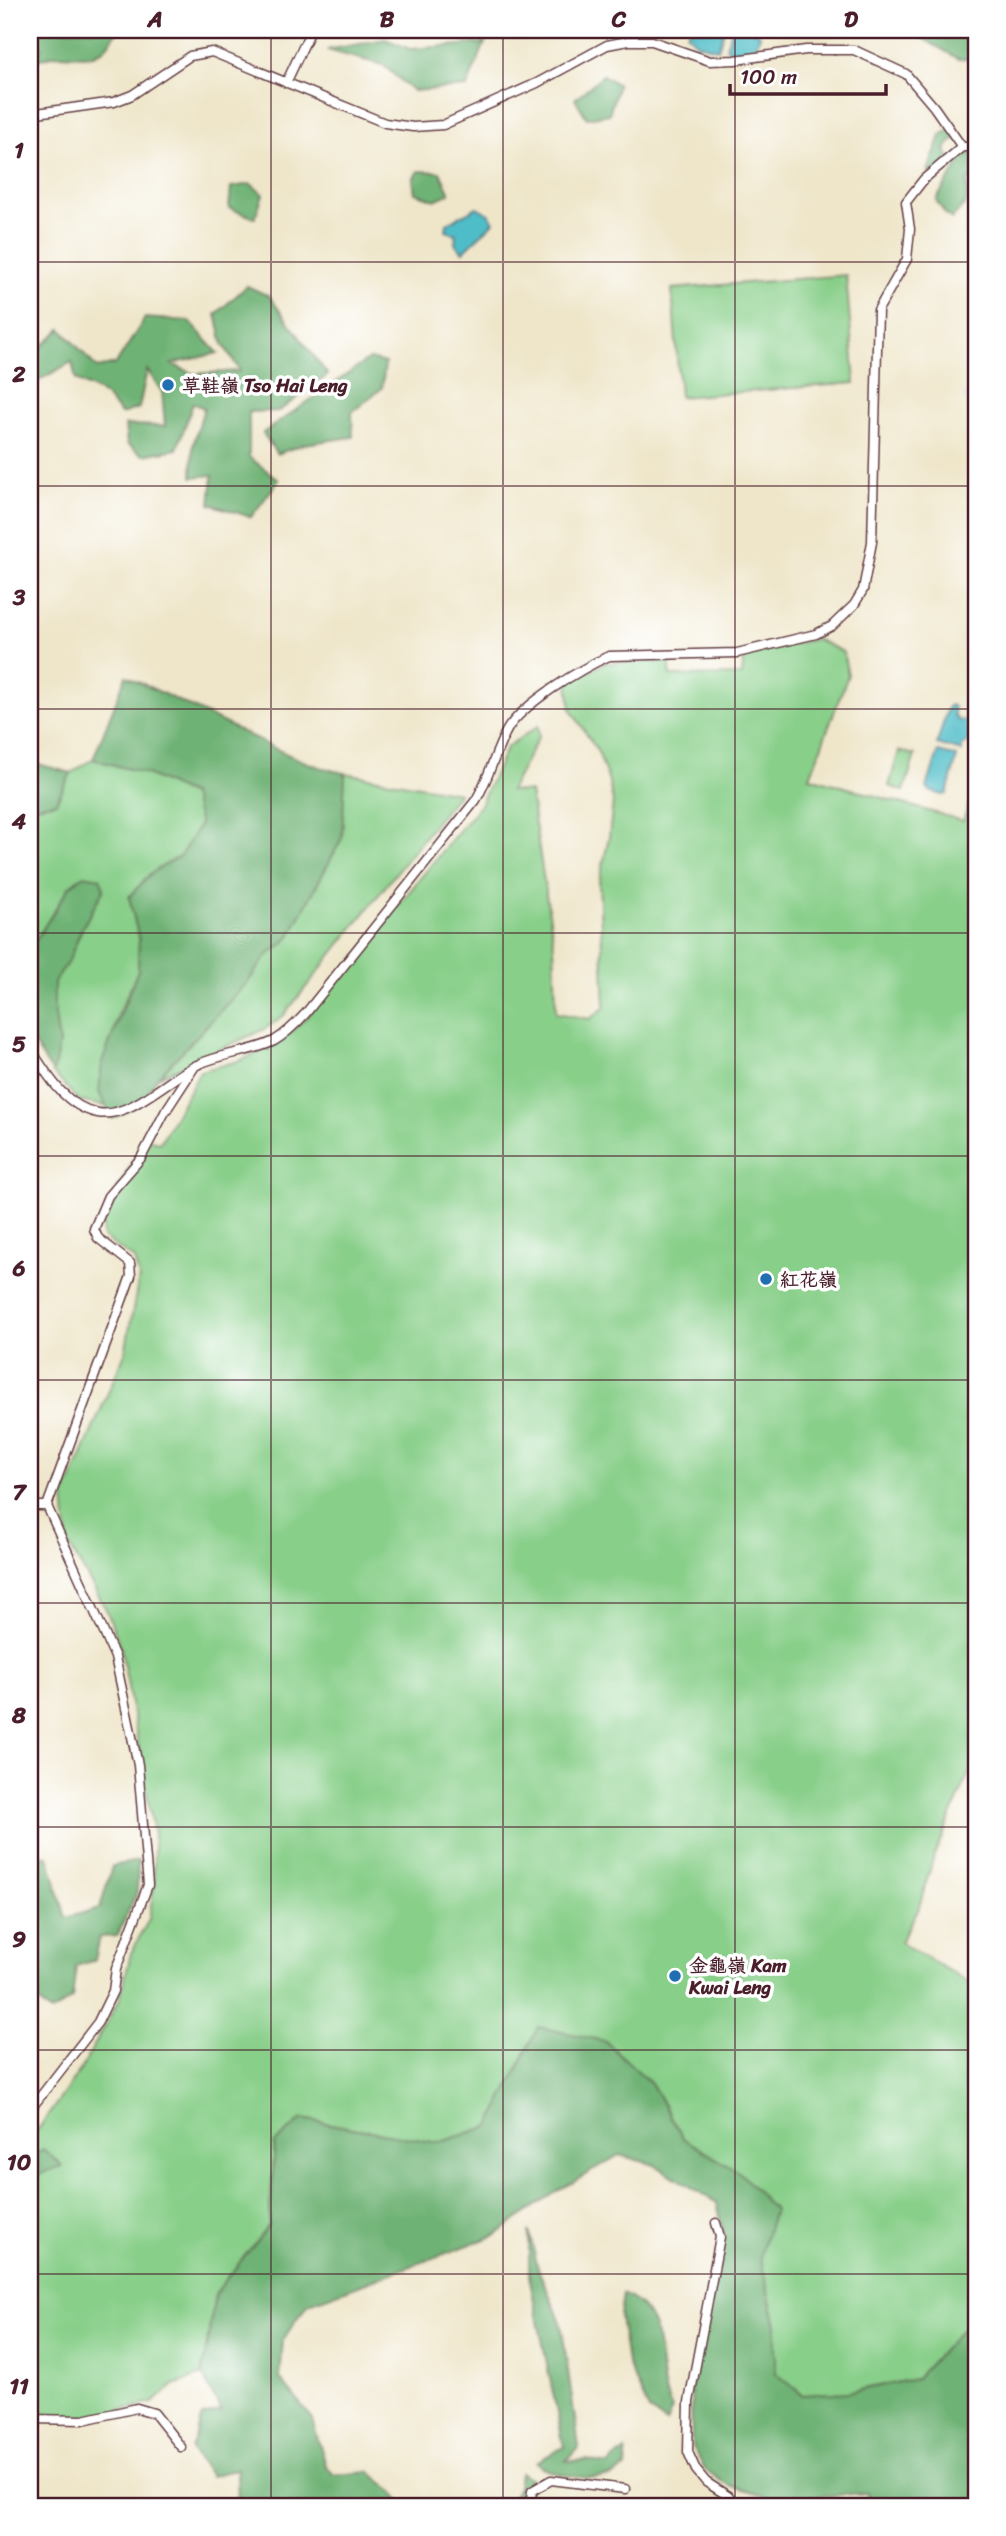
<svg xmlns="http://www.w3.org/2000/svg" width="1006" height="2536" font-family="Sriracha,'LXGW WenKai TC',sans-serif">
<style>
.built{fill:#ecd1e9}
.green{fill:#88cf89;stroke:#69775a;stroke-width:2}
.forest{fill:#6eb275;stroke:#5c6850;stroke-width:2}
.water{fill:#4fbdc8;stroke:#4c6e7a;stroke-width:2}
.lines{fill:none;stroke-linecap:round;stroke-linejoin:round}
.street-casing{stroke:#633d43;stroke-width:11}
.street{stroke:#fff;stroke-width:8}
.grid{fill:none;stroke:#4a1f2b;stroke-width:2;stroke-opacity:0.55}
.poi-dot{fill:#1f6fb2;stroke:#fff;stroke-width:2.5}
.labels{text-anchor:middle;dominant-baseline:central;stroke-width:7;stroke-linejoin:round;paint-order:stroke}
.poi-label{font-size:19px;font-weight:bold;fill:#4a1f2b;stroke:#fff;text-anchor:start}
.neatline{fill:none;stroke:#4a1f2b;stroke-width:2.5}
.grid-label{font-size:23px;text-anchor:middle;font-weight:bold;fill:#4a1f2b}
</style>
<rect width="100%" height="100%" fill="#fff"/>
<filter id="ink" filterUnits="userSpaceOnUse"><feTurbulence type="fractalNoise" baseFrequency=".0143" numOctaves="2"/><feDisplacementMap in="SourceGraphic" scale="14" xChannelSelector="R" yChannelSelector="G"/><feConvolveMatrix kernelMatrix="1 2 1 2 8 2 1 2 1" color-interpolation-filters="sRGB"/></filter>
<filter id="wash" filterUnits="userSpaceOnUse"><feTurbulence type="fractalNoise" baseFrequency=".00686" numOctaves="4" result="noise"/><feDisplacementMap in="SourceGraphic" scale="28" xChannelSelector="R" yChannelSelector="G"/><feGaussianBlur stdDeviation="1.57" result="paint"/><feColorMatrix in="noise" values="0 0 0 0 0 0 0 0 0 0 0 0 0 0 0 0 0 1.4 0 .05"/><feComposite in="paint" operator="in"/></filter>
<g filter="url(#wash)">
<rect width="100%" height="100%" fill="#efe6ca"/>
<path class="built" d="M976,360V403L964,399Z"/>
<path class="green" d="M846,275L855,383L680,397L672,289Z
M816,639L843,652L848,675L810,777L963,821L976,784V1757L935,1853L918,1910L900,1942L976,1987V2314L916,2379L848,2392L803,2395L776,2373V2326L760,2256L773,2210L740,2173L683,2138L651,2083L539,2027L491,2126L438,2143L302,2119L275,2143L269,2225L215,2294L202,2375L174,2385L153,2403L92,2417L30,2418V2137L39,2128L81,2069L120,1999L131,1953L149,1919L154,1887V1833L121,1648L106,1609L68,1544L64,1497L125,1353L139,1277L134,1259L103,1237L102,1218L145,1138L160,1143L200,1071L242,1060L279,1043L308,1016L480,805L507,747L538,726L539,736L510,791L530,792L554,945L556,1013L590,1019L605,1007L599,883L609,837L613,802L609,782L598,752L571,710L568,683L605,663L670,661V676L742,675L744,655Z
M899,751L915,755L904,791L889,786Z
M93,759L147,774L192,795L201,824L180,856L150,874L129,897L139,939L138,971L118,1015L99,1092L105,1106L79,1101L53,1073L59,1044L54,1008V982L69,960L82,928L104,889L84,875L70,886L34,943L30,946V807L56,802L71,773Z
M345,773L459,793L284,1015L265,1029L158,1077L247,983L267,956L288,939L342,838Z"/>
<path class="forest" d="M32,30H118L104,50L91,56L54,55L30,62L42,48Z
M908,30H955L976,43V58L959,59Z
M385,39L410,49L485,43L467,87L413,91L383,65L327,50Z
M603,75L618,85L609,114L587,118L575,99Z
M954,127L959,134L945,149L953,164L928,174C930,159 937,149 941,135Z
M976,152V177L968,180L966,203L952,219L946,215L936,200L965,154Z
M418,171L440,172L450,193L435,200L415,193L413,179Z
M251,184L263,194L255,218L229,208L231,187Z
M247,286L269,296L328,375L279,411L249,412V457L279,480L251,517L210,504L213,475L192,477L193,446L204,408L193,403L177,449L143,455L127,444L125,425L165,426L162,392L147,370L139,408L121,414L104,394L76,380L72,362L36,382L30,371V357L61,329L97,368L116,364L145,318L189,321L218,353L172,364L193,374L240,371L223,344L216,314Z
M369,359L385,363L382,388L352,412L353,437L304,444L277,454L263,433Z
M126,676C162,693 198,710 234,728C271,746 304,766 345,773L342,838L288,939L267,956L247,983L158,1077L140,1104L112,1119L99,1092L102,1062L138,970L139,939L129,897L150,874L181,855L200,824L192,795L147,774L93,759Z
M30,762L71,773L56,802L30,807Z
M84,875L100,878L104,889L82,928L69,960L54,982V1008L59,1044L53,1073L30,1038V946L34,943L70,886Z
M30,1855L48,1856L66,1918L100,1908L112,1866L138,1861L137,1892L117,1936L100,1937L95,1960L76,1966L72,1998L51,2013L30,1995Z
M538,2027L605,2041L651,2083L683,2138L740,2173L774,2210L760,2257L776,2326V2373L802,2395L848,2392L916,2379L976,2314V2506H869L868,2493L774,2499L729,2486L706,2470L692,2447L691,2389L724,2236L717,2203L655,2165L619,2155L545,2199L496,2235L309,2303L283,2339L280,2379L311,2417L326,2465L334,2475L370,2472L394,2492L403,2506H238L237,2469L210,2476L191,2449L203,2416L221,2411L202,2375L215,2294L269,2225L275,2143L302,2119L438,2143L490,2126Z
M43,2149L62,2166L40,2174L30,2188V2158Z
M529,2231L538,2269L561,2322L579,2447L566,2461L588,2460L608,2465L625,2450L627,2467C622,2470 617,2474 612,2476C592,2480 550,2477 536,2462L564,2447L529,2276Z
M623,2294C628,2297 636,2301 641,2306C668,2334 654,2377 672,2408L666,2423L649,2410L627,2363L620,2317Z
M520,2473L534,2481L521,2506H508L518,2487Z"/>
<path class="water" d="M689,30H724L718,49L698,44L687,34Z
M732,30H752L760,35C758,50 745,49 732,52L726,47Z
M477,207L489,214L494,222L463,252L455,244L456,234L446,231L447,224Z
M951,705L954,707V716L959,721L971,719L975,722V727L969,732V741L962,746V751L937,744L948,707Z
M938,752L957,757L947,794L943,795L930,791L927,788Z"/>
</g>
<g filter="url(#ink)">
<g class="lines">
<defs>
<path id="street" d="M286,83L311,30
M30,114L114,102L132,95L190,56L212,52L385,123L413,127L443,125L537,83L607,45L628,41H652L710,61L735,60L806,50H854L906,74L934,107L962,147
M962,147H976
M30,1048C46,1073 65,1107 98,1113C129,1119 169,1078 197,1065C221,1053 250,1053 274,1041C286,1034 296,1024 306,1013L476,800C489,778 495,752 507,730C522,704 582,668 609,656L737,653L816,634L832,626L854,605L863,590L872,542L878,310L907,259L910,229L906,202L924,179L962,147
M30,1506H47
M30,2110L98,2022L113,1991L116,1969L148,1885L138,1765L115,1657L47,1506L131,1276L130,1263L98,1238L94,1229L108,1196L141,1158L165,1112L195,1066
M716,2223L720,2237L689,2402L688,2452L696,2470L706,2482L728,2496L736,2506
M30,2419L83,2420L137,2408L154,2413L181,2447
M530,2506L532,2491L551,2480L625,2489"/>
</defs>
<use href="#street" class="street-casing"/>
<use href="#street" class="street"/>
</g>
</g>
<path class="grid" d="M271,30V2506M503,30V2506M735,30V2506M30,262H976M30,486H976M30,709H976M30,933H976M30,1156H976M30,1380H976M30,1603H976M30,1827H976M30,2050H976M30,2274H976"/>
<g class="poi-dot">
<circle cx="168" cy="385" r="7"/>
<circle cx="766" cy="1279" r="7"/>
<circle cx="675" cy="1976" r="7"/>
</g>
<g class="labels">
<g class="poi-label">
<text x="182" y="385">草鞋嶺 Tso Hai Leng</text>
<text x="780" y="1279">紅花嶺</text>
<text x="689" y="1965">金龜嶺 Kam<tspan x="689" dy="22">Kwai Leng</tspan></text>
</g>
</g>
<rect width="1006" height="2536" fill="none" stroke="#fff" stroke-width="77"/>
<path d="M730 84v10h156v-10" fill="none" stroke="#4a1f2b" stroke-width="3.5"/>
<text x="740" y="84" font-size="21" fill="#4a1f2b" stroke="#ffffff" stroke-width="5" paint-order="stroke">100 m</text>
<rect x="38" y="38" width="930" height="2460" class="neatline"/>
<g class="grid-label">
<text x="155" y="27">A</text>
<text x="387" y="27">B</text>
<text x="619" y="27">C</text>
<text x="851" y="27">D</text>
<text x="19" y="158">1</text>
<text x="19" y="382">2</text>
<text x="19" y="605">3</text>
<text x="19" y="829">4</text>
<text x="19" y="1052">5</text>
<text x="19" y="1276">6</text>
<text x="19" y="1500">7</text>
<text x="19" y="1723">8</text>
<text x="19" y="1947">9</text>
<text x="19" y="2170">10</text>
<text x="19" y="2394">11</text>
</g>
</svg>
